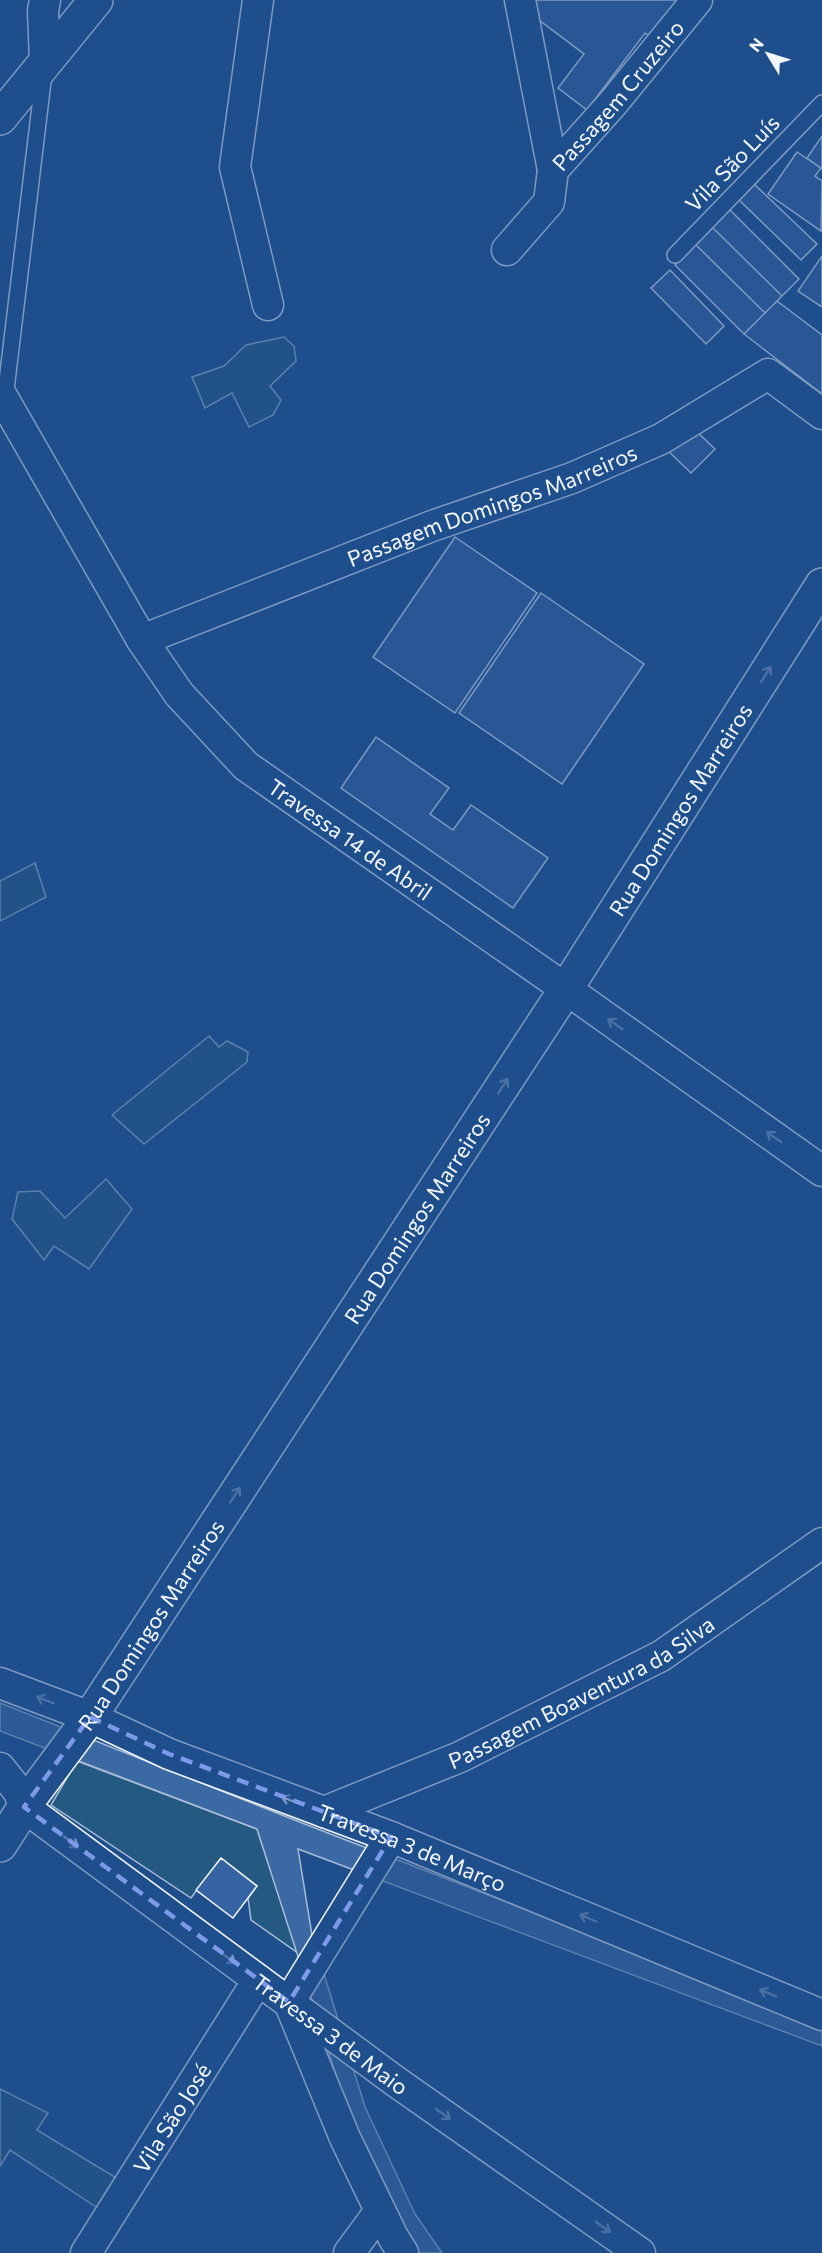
<svg xmlns="http://www.w3.org/2000/svg" width="822" height="2253" font-family="Commissioner,sans-serif">
<style>
.green{fill:#245a82;stroke:#a8bbd7;stroke-width:1.5}
.water{fill:#3b69a3;stroke:#a8bbd7;stroke-width:1.5}
.building{fill:#3563a3;stroke:#f2f6ff;stroke-width:1.5}
.lines{fill:none;stroke-linecap:round;stroke-linejoin:round}
.service-casing{stroke:#f2f6ff;stroke-width:18}
.minor-casing{stroke:#f2f6ff;stroke-width:33}
.tertiary-casing{stroke:#f2f6ff;stroke-width:36}
.secondary-casing{stroke:#f2f6ff;stroke-width:36}
.service{stroke:#1f4e8c;stroke-width:15}
.minor{stroke:#1f4e8c;stroke-width:30}
.tertiary{stroke:#1f4e8c;stroke-width:33}
.secondary{stroke:#1f4e8c;stroke-width:33}
.oneway{stroke:#7e9ac0}
.marked{fill:none;stroke:#7d9aea;stroke-width:4.5;stroke-dasharray:12 8;stroke-linejoin:round}
.labels{text-anchor:middle;dominant-baseline:central;stroke-width:4.5;stroke-linejoin:round;paint-order:stroke}
.street-label{font-size:22px;fill:#f2f6ff;stroke:#1f4e8c}
</style>
<rect width="100%" height="100%" fill="#1f4e8c"/>
<path class="green" d="M284,337L294,346L296,361L270,386L281,400L273,415L249,427L232,393L205,408L192,377L224,366L246,345Z
M35,863L46,897L0,921V881Z
M209,1036L219,1047L227,1041L248,1052L247,1062L144,1144L112,1115Z
M106,1179L132,1209L89,1269L54,1246L44,1260L12,1219L18,1192L40,1191L65,1218Z
M77,1761L257,1829L298,1953L251,1920L248,1898L257,1886L221,1858L191,1898L51,1805Z
M0,2089L48,2113L37,2130L118,2179L99,2209L10,2150L0,2166Z"/>
<path class="water" d="M0,1703L297,1821L822,2024V2046L298,1849L312,1935L365,2107L415,2214L442,2253H419L400,2226L363,2159L257,1829L0,1731Z"/>
<path class="building" d="M535,0H678L650,37L645,33L587,110L558,88L584,54L527,11Z
M822,136V169L807,158Z
M797,152L821,168L815,176L822,181L821,231L768,194Z
M752,182L817,244L801,260L737,198Z
M729,209L799,279L782,296L712,227Z
M712,227L782,296L765,313L695,244Z
M695,244L765,313L744,334L675,265Z
M822,256V307L798,291Z
M670,270L724,326L706,344L651,288Z
M777,301L822,335V394L744,334Z
M694,429L715,449L691,473L663,446Z
M455,537L537,593L455,713L373,657Z
M541,593L644,664L562,784L459,713Z
M376,737L449,788L430,814L453,830L471,805L548,858L513,908L341,788Z
M221,1858L257,1886L233,1918L196,1890Z"/>
<g class="lines">
<defs>
<path id="service" d="M675,255L822,103
M5,398L44,73"/>
<g id="minor">
<path d="M45,0L43,11L45,61"/>
<path d="M258,0L235,167L268,305"/>
<path d="M520,0L553,170"/>
<path id="s1" d="M507,250L549,202L553,170L613,103L697,0"/>
<path id="s2" d="M0,393L142,640L179,694L246,766L566,989L822,1171"/>
<path id="s3" d="M142,640L432,526L572,478L661,439L768,374L822,414"/>
<path id="s4" d="M0,1683L90,1717L169,1754L391,1837L822,2015"/>
<path id="s5" d="M0,1768L19,1792L24,1807L395,2081L640,2253"/>
<path id="s6" d="M324,1812L460,1757L661,1656L822,1543"/>
<path d="M391,1837L289,2002L345,2138L393,2237L403,2253"/>
<path id="s7" d="M86,2253L258,1980"/>
<path d="M349,2253L380,2211"/>
</g>
<g id="tertiary">
<path id="s8" d="M0,1845L33,1794L88,1720L566,989L822,585"/>
</g>
<path id="secondary" d="M0,118L96,0"/>
</defs>
<use href="#service" class="service-casing"/>
<use href="#minor" class="minor-casing"/>
<use href="#tertiary" class="tertiary-casing"/>
<use href="#secondary" class="secondary-casing"/>
<use href="#service" class="service"/>
<use href="#minor" class="minor"/>
<use href="#tertiary" class="tertiary"/>
<use href="#secondary" class="secondary"/>
</g>
<defs><path id="oneway-shaft" d="M-6 0H5M1.5-3L5.5 0L1.5 3" fill="none" stroke-width="1.6" stroke-linecap="round" stroke-linejoin="round" transform="scale(1.5)"/></defs>
<g class="oneway">
<use href="#oneway-shaft" transform="translate(766 674) rotate(-58)"/>
<use href="#oneway-shaft" transform="translate(615 1024) rotate(-145)"/>
<use href="#oneway-shaft" transform="translate(503 1086) rotate(-57)"/>
<use href="#oneway-shaft" transform="translate(774 1137) rotate(-145)"/>
<use href="#oneway-shaft" transform="translate(235 1495) rotate(-57)"/>
<use href="#oneway-shaft" transform="translate(45 1700) rotate(-159)"/>
<use href="#oneway-shaft" transform="translate(290 1800) rotate(-159)"/>
<use href="#oneway-shaft" transform="translate(71 1842) rotate(37)"/>
<use href="#oneway-shaft" transform="translate(588 1918) rotate(-157)"/>
<use href="#oneway-shaft" transform="translate(228 1958) rotate(37)"/>
<use href="#oneway-shaft" transform="translate(768 1993) rotate(-157)"/>
<use href="#oneway-shaft" transform="translate(443 2114) rotate(35)"/>
<use href="#oneway-shaft" transform="translate(603 2227) rotate(35)"/>
</g>
<path d="M0 0H822V2253H0ZM90,1717L169,1754L391,1837L289,2002L24,1807Z" fill="#1f4e8c" fill-opacity=".55" fill-rule="evenodd"/>
<path class="marked" d="M90,1717L169,1754L391,1837L289,2002L24,1807Z"/>
<g class="labels">
<g class="street-label">
<text stroke="none"><textPath href="#s1" startOffset="195">Passagem Cruzeiro</textPath></text>
<text transform="translate(732 163) rotate(-46)">Vila São Luís</text>
<text stroke="none"><textPath href="#s3" startOffset="375">Passagem Domingos Marreiros</textPath></text>
<text stroke="none"><textPath href="#s8" startOffset="1239">Rua Domingos Marreiros</textPath></text>
<text stroke="none"><textPath href="#s2" startOffset="576">Travessa 14 de Abril</textPath></text>
<text stroke="none"><textPath href="#s8" startOffset="753">Rua Domingos Marreiros</textPath></text>
<text stroke="none"><textPath href="#s8" startOffset="267">Rua Domingos Marreiros</textPath></text>
<text stroke="none"><textPath href="#s6" startOffset="284">Passagem Boaventura da Silva</textPath></text>
<text stroke="none"><textPath href="#s4" startOffset="444">Travessa 3 de Março</textPath></text>
<text stroke="none"><textPath href="#s5" startOffset="428">Travessa 3 de Maio</textPath></text>
<text stroke="none"><textPath href="#s7" startOffset="160">Vila São José</textPath></text>
</g>
</g>
<g transform="translate(768 54) rotate(308)" stroke="#1f4e8c" stroke-width="4.5" paint-order="stroke">
<path d="M0-4.5L10 22L0 15L-10 22Z" fill="#f2f6ff"/>
<text y="-9" font-size="16" font-weight="bold" text-anchor="middle" fill="#f2f6ff">N</text>
</g>
</svg>
